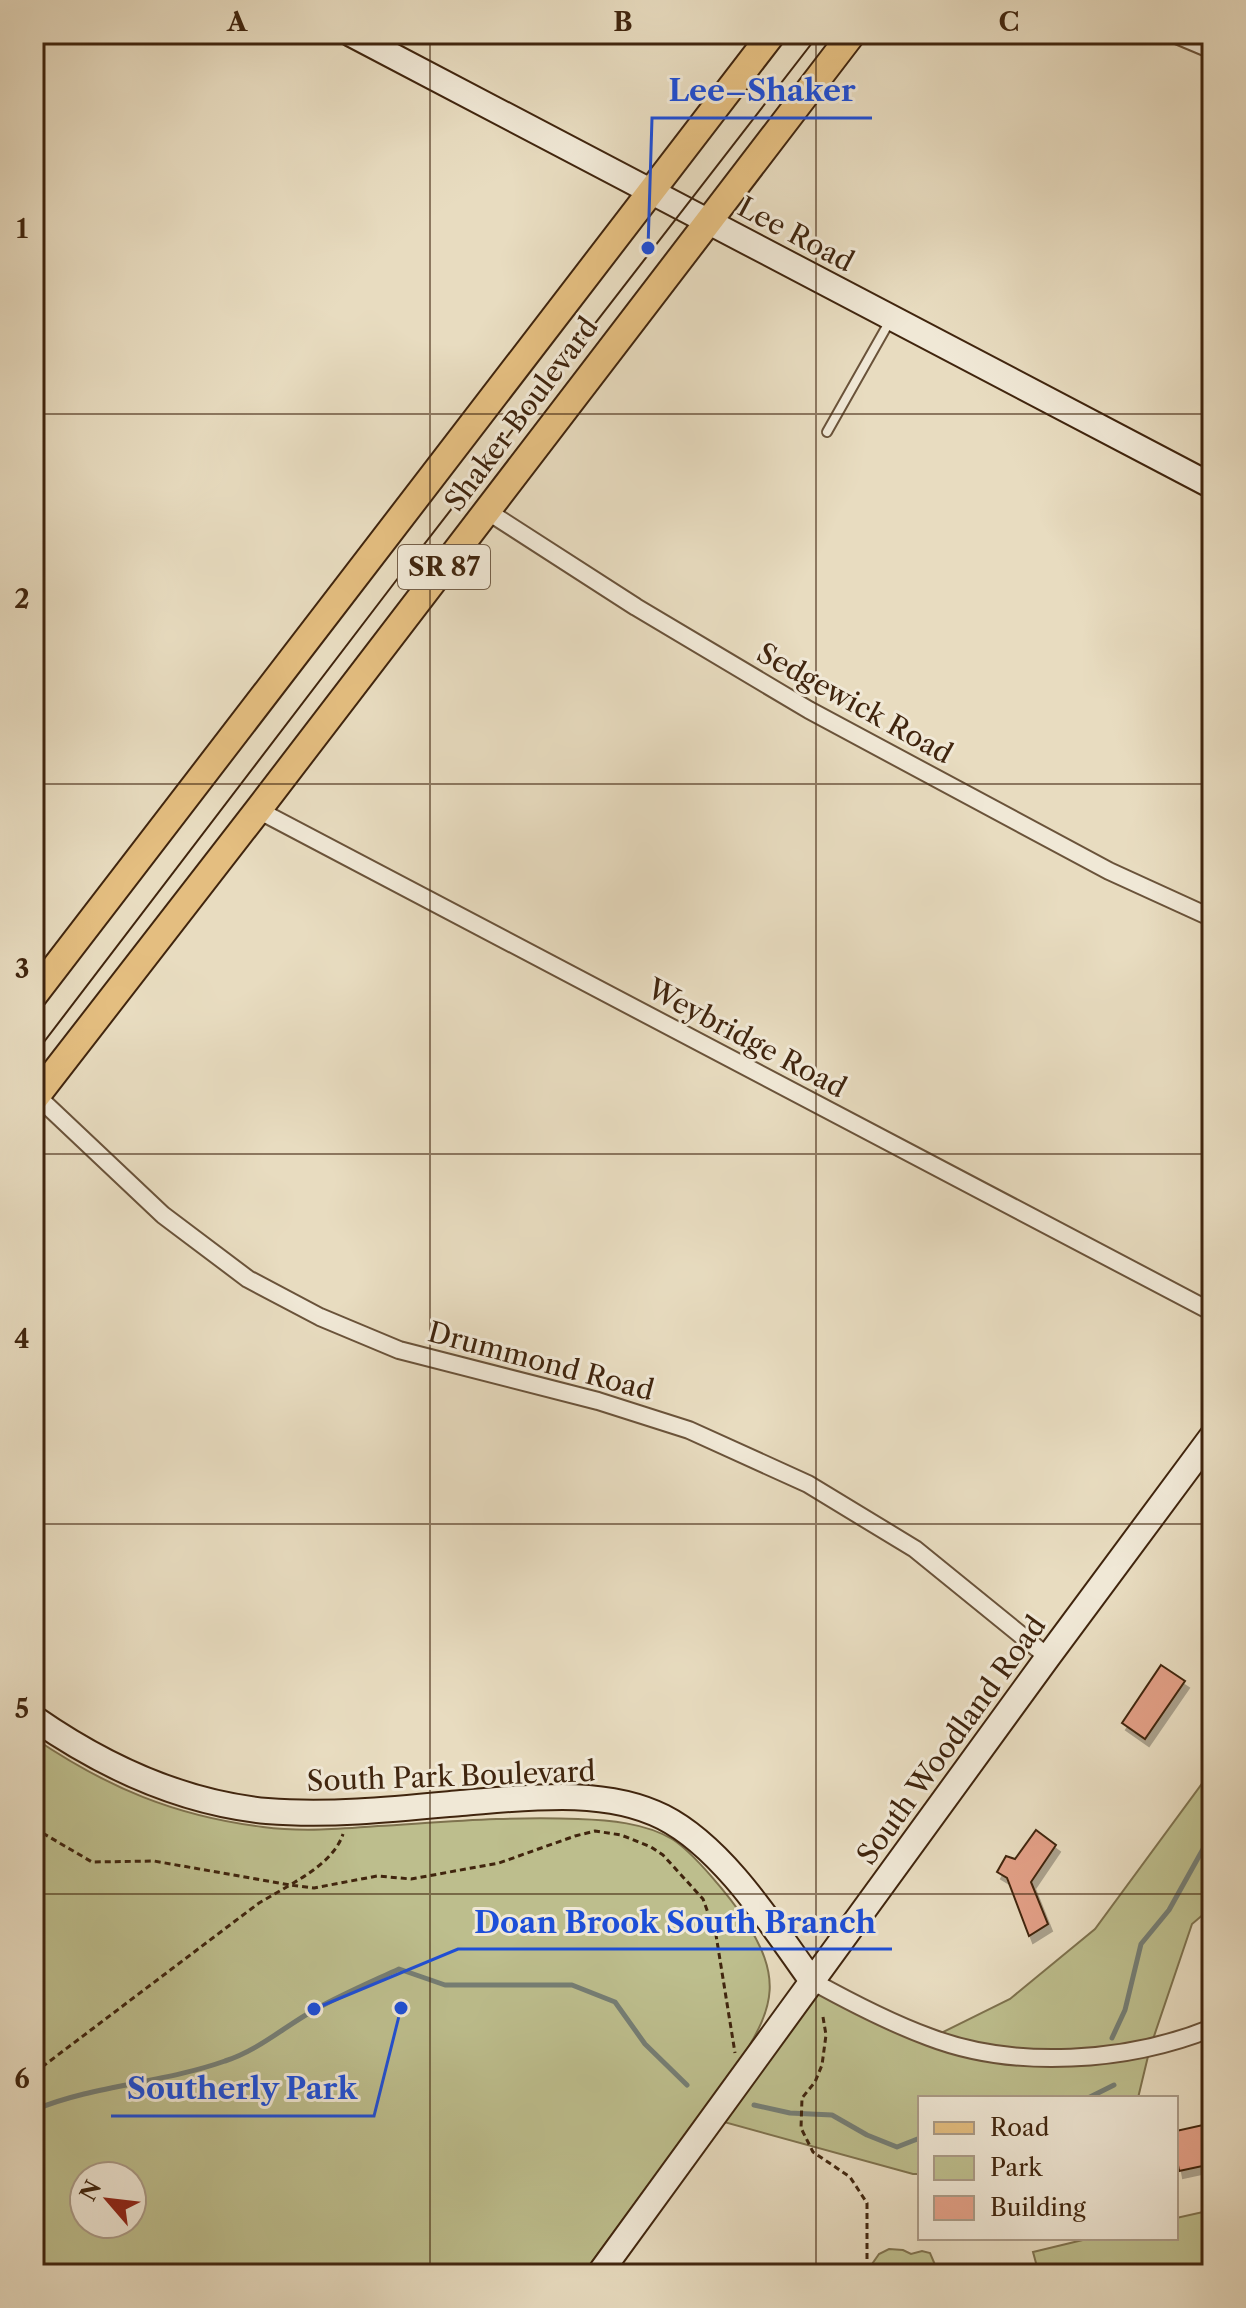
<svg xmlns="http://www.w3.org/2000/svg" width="1246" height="2308" font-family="'Libre Caslon Text',serif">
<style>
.green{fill:#bdbe8d;stroke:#7e724e;stroke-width:2;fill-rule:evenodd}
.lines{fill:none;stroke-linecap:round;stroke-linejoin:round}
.stream{stroke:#757e75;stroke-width:5}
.building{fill:#e3a087;stroke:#40250e;stroke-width:2;filter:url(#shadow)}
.lane-casing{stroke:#6a533a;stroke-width:12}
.street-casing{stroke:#6a533a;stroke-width:20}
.secondary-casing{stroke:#40250e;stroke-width:28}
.primary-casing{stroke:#40250e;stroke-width:30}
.path{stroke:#40250e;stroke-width:3;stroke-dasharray:6 4;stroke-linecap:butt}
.lane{stroke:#f0e8d6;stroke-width:8}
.street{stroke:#f0e8d6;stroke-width:16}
.secondary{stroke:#f0e8d6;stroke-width:24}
.primary{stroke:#e4be80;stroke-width:26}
.tram{stroke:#40250e;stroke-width:2}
.grid{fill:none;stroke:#40250e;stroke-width:2;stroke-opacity:0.55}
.labels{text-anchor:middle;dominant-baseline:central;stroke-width:6;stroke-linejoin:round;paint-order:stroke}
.shield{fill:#f0e8d6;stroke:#75604a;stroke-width:2}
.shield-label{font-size:26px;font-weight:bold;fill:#40250e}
.street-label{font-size:28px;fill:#40250e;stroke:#f0e8d6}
.leader{fill:none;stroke:#1d4ed8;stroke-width:3}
.callout-dot{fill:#1d4ed8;stroke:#f0e8d6;stroke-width:3}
.callout-label{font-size:30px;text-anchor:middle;font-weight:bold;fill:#1d4ed8;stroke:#f0e8d6;stroke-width:6;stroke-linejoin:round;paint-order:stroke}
.neatline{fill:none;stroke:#40250e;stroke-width:3}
.grid-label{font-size:26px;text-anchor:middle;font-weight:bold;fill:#40250e}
</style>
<defs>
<filter id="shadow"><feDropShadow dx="4" dy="7" stdDeviation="0" flood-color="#0004"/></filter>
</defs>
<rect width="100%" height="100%" fill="#e8dcc0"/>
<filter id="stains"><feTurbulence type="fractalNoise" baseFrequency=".0025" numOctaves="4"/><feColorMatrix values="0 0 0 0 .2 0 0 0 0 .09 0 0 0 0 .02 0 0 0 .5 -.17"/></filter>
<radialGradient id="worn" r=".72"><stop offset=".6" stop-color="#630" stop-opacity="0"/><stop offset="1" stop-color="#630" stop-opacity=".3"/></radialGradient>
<path class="green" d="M34,1738C108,1788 175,1816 263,1827C301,1832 340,1829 378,1826C445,1822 511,1816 578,1819C609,1820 645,1823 672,1839C693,1852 731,1898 745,1920C781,1976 776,2005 741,2059L583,2274H34ZM84,2176H132V2224H84Z
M1212,1770V1907L1192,1924L1150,2048L1138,2098H920V2174H913L713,2119L812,1981L931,2038L1010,1999L1095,1929Z
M1212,2210V2274H1039L1033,2252L1091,2238H1176V2218Z
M889,2249L903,2250L911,2254L922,2251L930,2253L939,2274H880L870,2267L879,2254Z"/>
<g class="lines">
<path class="stream" d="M1112,2038L1125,2010L1141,1944L1169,1910L1212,1833
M1088,2098L1114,2085
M754,2105L790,2113L832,2115L867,2135L897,2147L920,2138
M34,2110C94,2085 163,2083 225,2061C259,2050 285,2026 316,2009C343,1994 371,1982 399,1969L445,1985H572L615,2002L645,2044L687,2085"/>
</g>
<path class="building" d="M1161,1665L1185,1681L1145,1739L1122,1723Z
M1036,1830L1056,1845L1031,1882L1048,1924L1029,1936L1007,1878L997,1872L1006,1856L1015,1859Z
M1212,2123V2164L1179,2171L1176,2154V2131Z"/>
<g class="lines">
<defs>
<path id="lane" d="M827,432L891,319"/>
<path id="street" d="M1174,34L1212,50
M487,511L636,607L809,710L1109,871L1212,918
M258,810L1212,1312
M37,1096L163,1215L248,1279L320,1317L399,1350L598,1401L689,1430L808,1484L915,1549L1048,1657
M812,1981C850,2002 888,2022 929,2037C1015,2070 1128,2062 1212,2028"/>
<path id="secondary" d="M351,34L1212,486
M34,1718C103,1766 183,1803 267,1811C331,1816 397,1809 461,1803C525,1798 604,1787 663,1817C724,1848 773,1927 812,1981
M599,2274L1048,1657L1212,1436"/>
<path id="primary" d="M34,995L772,34
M34,1099L258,810L852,34"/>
</defs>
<use href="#lane" class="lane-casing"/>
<use href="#street" class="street-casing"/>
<use href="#secondary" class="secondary-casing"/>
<use href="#primary" class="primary-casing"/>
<path class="path" d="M34,1828L92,1862L154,1861L290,1885C310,1873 335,1858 343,1834
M823,2017L826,2035L822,2065L815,2082L802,2098L801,2128L813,2152L850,2177L867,2203V2266L863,2274
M34,2073L259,1903L290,1885L314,1888L377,1876L411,1879L499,1863L575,1836L595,1831L621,1835L651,1847L663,1855L703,1899L716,1935L735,2053"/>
<use href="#lane" class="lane"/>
<use href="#street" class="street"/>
<use href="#secondary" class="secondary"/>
<use href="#primary" class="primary"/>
<path class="tram" d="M34,1055L395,582L819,34"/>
</g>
<path class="grid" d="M430,34V2274M816,34V2274M34,414H1212M34,784H1212M34,1154H1212M34,1524H1212M34,1894H1212"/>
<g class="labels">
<rect class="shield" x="398" y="545" width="92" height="44" rx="6"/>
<g class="shield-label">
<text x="444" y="567">SR 87</text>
</g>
<g class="street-label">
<text transform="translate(796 234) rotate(28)">Lee Road</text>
<text transform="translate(521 414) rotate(-53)">Shaker Boulevard</text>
<text transform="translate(855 703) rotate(29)">Sedgewick Road</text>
<text transform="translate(747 1038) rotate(28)">Weybridge Road</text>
<text transform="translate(541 1361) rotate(15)">Drummond Road</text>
<text transform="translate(951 1740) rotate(-54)">South Woodland Road</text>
<text transform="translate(451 1776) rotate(-2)">South Park Boulevard</text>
</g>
</g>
<path class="leader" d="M648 248L652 118H872M314 2009L458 1949H892M401 2008L374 2116H111"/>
<g class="callout-dot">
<circle cx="648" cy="248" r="8"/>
<circle cx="314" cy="2009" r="8"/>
<circle cx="401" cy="2008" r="8"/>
</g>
<g class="callout-label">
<text x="762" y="101">Lee–Shaker</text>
<text x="675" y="1933">Doan Brook South Branch</text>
<text x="242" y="2099">Southerly Park</text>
</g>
<rect width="1246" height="2308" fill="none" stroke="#e8dcc0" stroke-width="88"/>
<rect x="918" y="2096" width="260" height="144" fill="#f0e8d6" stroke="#aa9a86" stroke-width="2"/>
<rect x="934" y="2122" width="40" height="12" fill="#e4be80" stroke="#aa9a86" stroke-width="2"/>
<text x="990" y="2136" font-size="24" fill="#40250e">Road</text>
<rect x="934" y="2156" width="40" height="24" fill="#bdbe8d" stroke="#aa9a86" stroke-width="2"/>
<text x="990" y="2176" font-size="24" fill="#40250e">Park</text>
<rect x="934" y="2196" width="40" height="24" fill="#e3a087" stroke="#aa9a86" stroke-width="2"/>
<text x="990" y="2216" font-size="24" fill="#40250e">Building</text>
<g transform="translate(108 2200) rotate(298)"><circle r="38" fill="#f0e8d6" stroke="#aa9a86" stroke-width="2"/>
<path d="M0-6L14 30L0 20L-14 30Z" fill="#8f2418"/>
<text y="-12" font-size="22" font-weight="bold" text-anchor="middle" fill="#40250e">N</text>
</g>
<rect x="44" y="44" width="1158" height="2220" class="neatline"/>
<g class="grid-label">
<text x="237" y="31">A</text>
<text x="623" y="31">B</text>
<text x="1009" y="31">C</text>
<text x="22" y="238">1</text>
<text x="22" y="608">2</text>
<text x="22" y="978">3</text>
<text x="22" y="1348">4</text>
<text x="22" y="1718">5</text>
<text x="22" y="2088">6</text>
</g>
<rect width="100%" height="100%" filter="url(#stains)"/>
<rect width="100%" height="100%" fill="url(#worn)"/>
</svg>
